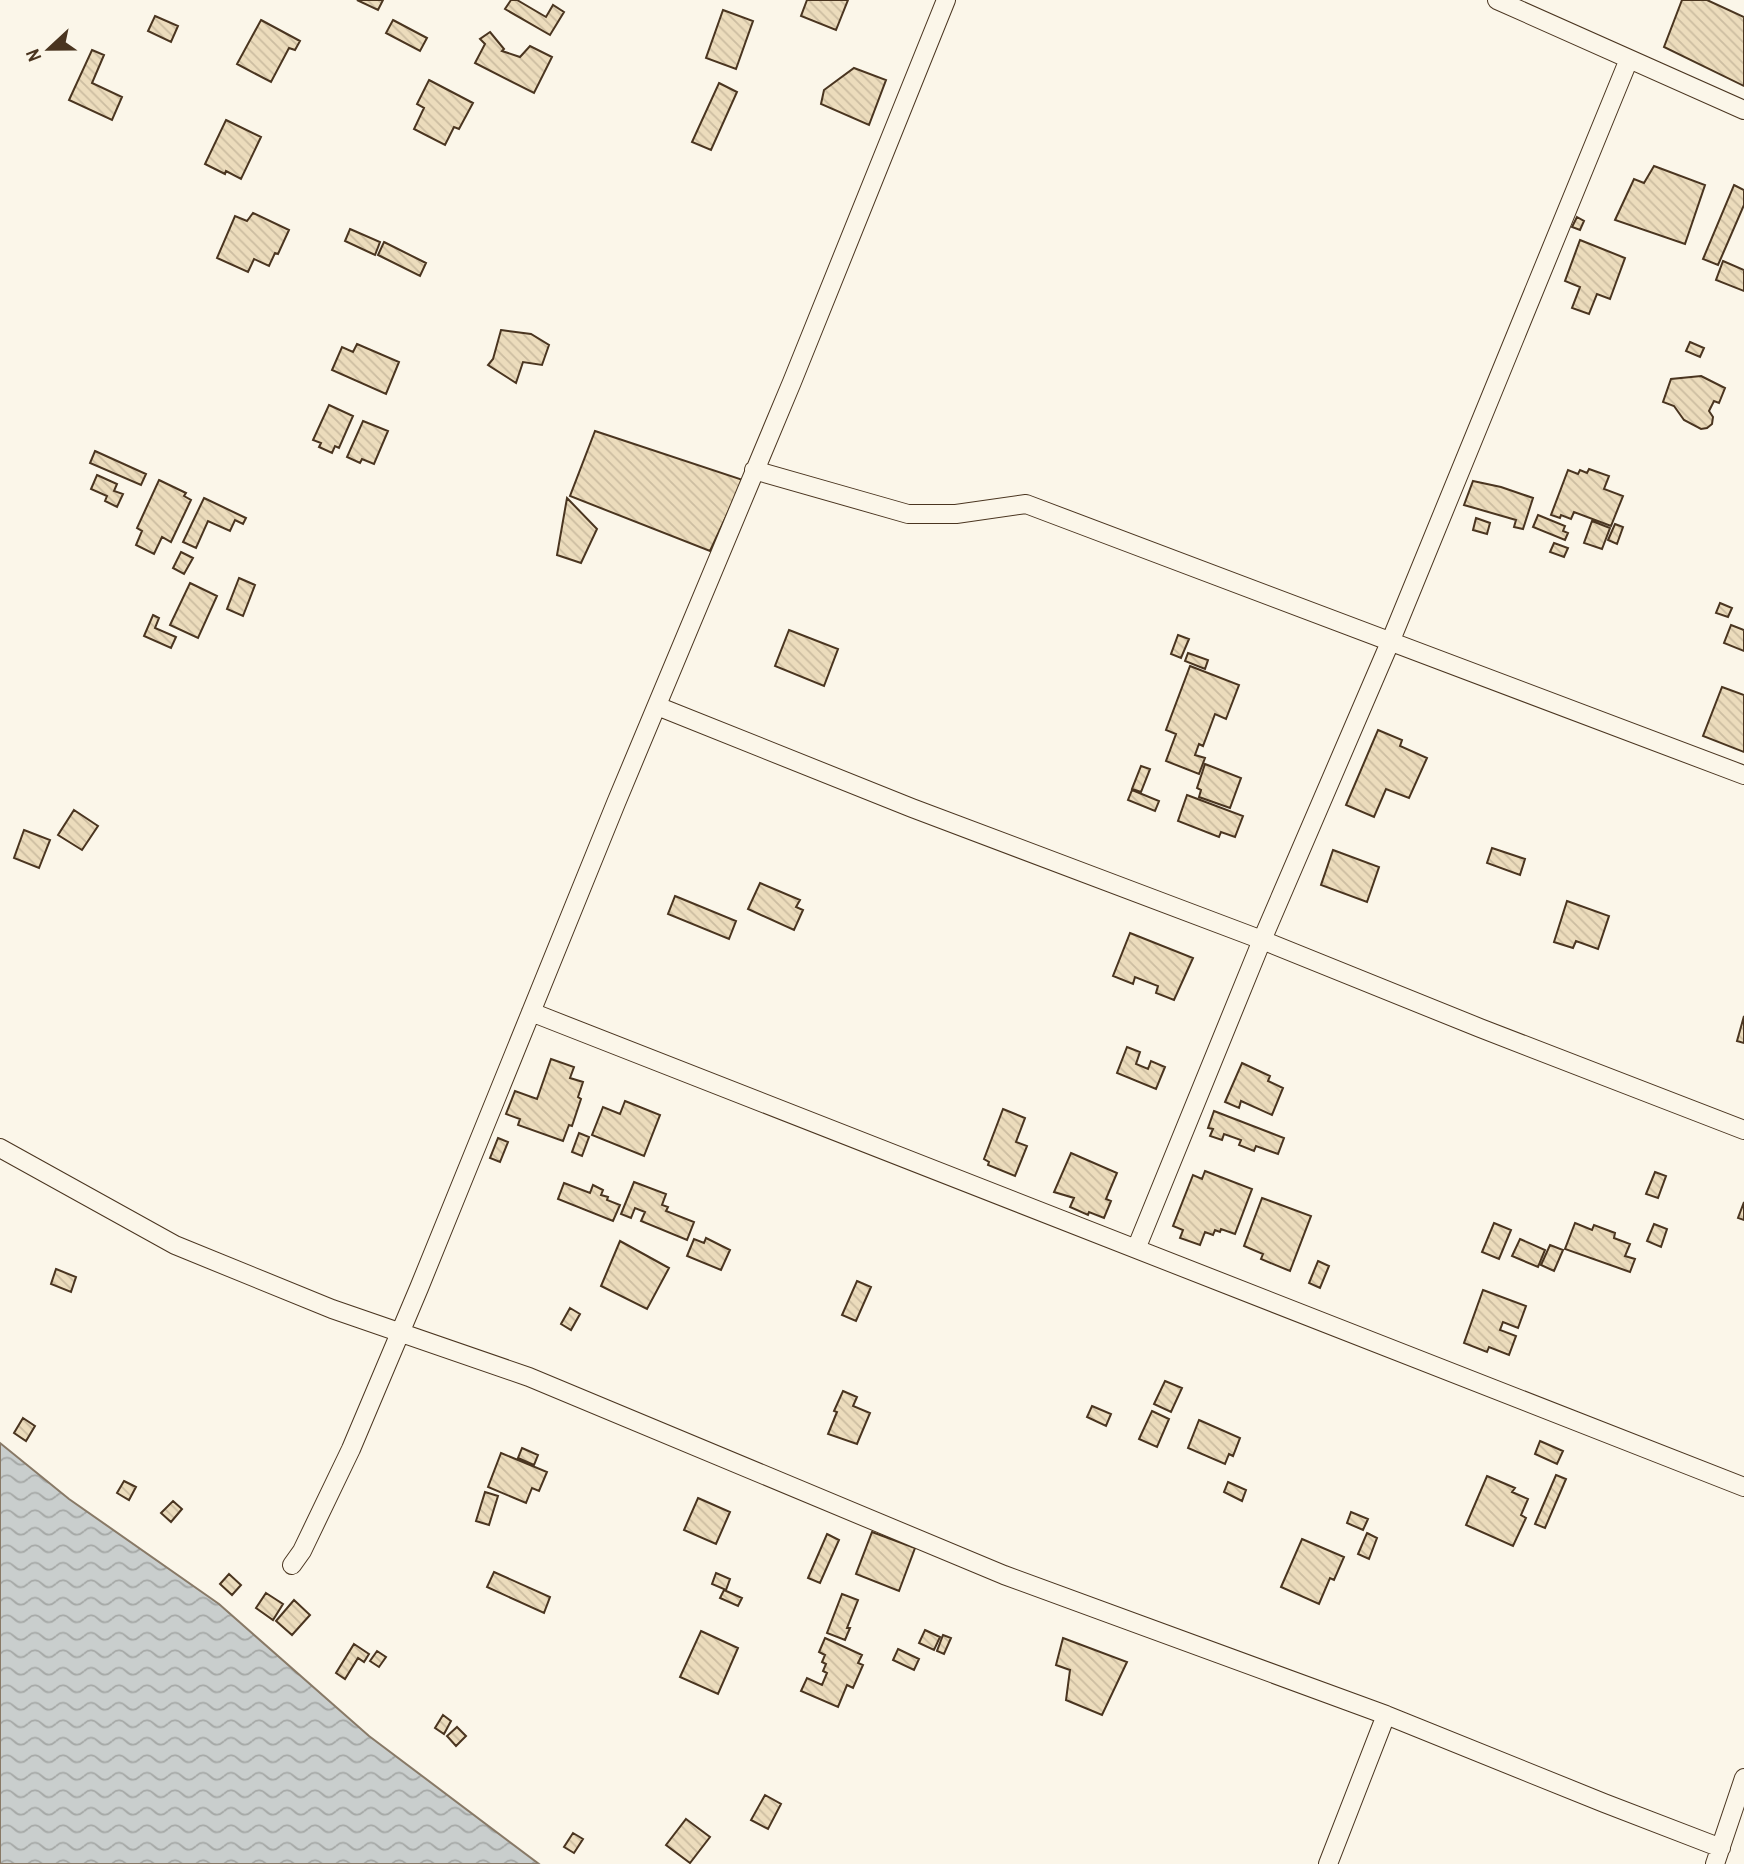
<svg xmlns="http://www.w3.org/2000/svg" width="1744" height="1864" font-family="'Archivo Narrow',sans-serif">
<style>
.water{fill:url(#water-waves);stroke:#887966;stroke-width:2}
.building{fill:url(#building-back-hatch);stroke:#4a3520;stroke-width:2}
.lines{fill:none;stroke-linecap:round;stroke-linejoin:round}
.minor-casing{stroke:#4a3520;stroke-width:20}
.minor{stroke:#fbf6e9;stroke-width:18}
</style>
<defs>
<pattern id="water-waves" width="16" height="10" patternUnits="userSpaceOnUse" patternTransform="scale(1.75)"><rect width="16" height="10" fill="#c9cecd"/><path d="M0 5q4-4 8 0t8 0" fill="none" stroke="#a5a8a6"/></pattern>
<pattern id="building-back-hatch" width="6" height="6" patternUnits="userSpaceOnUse" patternTransform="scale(1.75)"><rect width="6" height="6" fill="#ecdcbc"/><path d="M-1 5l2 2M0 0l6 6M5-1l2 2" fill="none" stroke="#ccbda1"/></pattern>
</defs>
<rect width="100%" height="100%" fill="#fbf6e9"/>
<path class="water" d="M0,1443L69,1499L219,1604L369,1736L539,1864H0Z"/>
<path class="building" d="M357,0H383L378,10Z
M511,0H517L546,17L553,5L564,12L550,35L505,9Z
M807,0H848L836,30L801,16Z
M1682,0H1707L1744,17V86L1664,47Z
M723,10L753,21L736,69L706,58Z
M155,16L178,26L171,42L148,31Z
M261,20L300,41L295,50L289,48L271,82L237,64Z
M393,20L427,38L420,51L386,33Z
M490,32L504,49L502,51L520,57L530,46L552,57L534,93L475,63L485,44L480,39Z
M92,50L104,55L92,83L122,97L112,120L69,100Z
M854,68L886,80L869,125L821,104L824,90Z
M429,80L473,103L459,129L454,127L445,145L414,129L424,108L417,104Z
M719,83L737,92L711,150L692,142Z
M226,120L261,137L241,179L226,171L225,174L205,164Z
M1654,166L1705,185L1685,244L1615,220L1634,179L1644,183Z
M1734,185L1744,190V205L1718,265L1703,259Z
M253,213L289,230L278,254L275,253L269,266L254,259L248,272L217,258L235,216L247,221Z
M1577,217L1584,221L1580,230L1572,227Z
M350,229L380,242L375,255L345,241Z
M1580,240L1625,258L1610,299L1597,294L1589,314L1572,308L1580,287L1565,281Z
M384,242L426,263L420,276L378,255Z
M1723,261L1744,270V291L1716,280Z
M501,330L531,334L549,345L542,365L523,362L516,383L488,365L493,359Z
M1690,342L1704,348L1700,357L1686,351Z
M357,344L399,362L386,394L332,370L342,347L353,352Z
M1701,376L1725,388L1719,403L1714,401L1709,411L1713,417L1712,424L1707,428L1701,429L1684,420L1674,406L1663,402L1671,379Z
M329,405L353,416L339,448L335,446L332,453L319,447L321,443L313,440Z
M363,421L388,431L374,464L362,459L360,463L347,457Z
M595,431L743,480L710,551L570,496Z
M95,451L146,474L141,485L90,463Z
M1589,469L1609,476L1604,489L1623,496L1611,526L1574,512L1571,519L1561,515L1560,518L1551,515L1568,470L1578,474L1580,470L1587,473Z
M97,475L117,484L114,491L123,494L117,507L105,501L107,496L91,489Z
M159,480L186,493L184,496L191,500L171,542L162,537L154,554L136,545L142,531L137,528Z
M1473,481L1501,487L1533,498L1523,529L1514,527L1516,520L1464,505Z
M204,498L246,518L243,524L235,520L230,531L208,521L196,548L183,542Z
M567,498L597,529L581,563L557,555Z
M1538,515L1565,526L1563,531L1568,533L1565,540L1533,527Z
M1476,518L1490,523L1487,534L1473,530Z
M1592,521L1610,528L1602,549L1584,543Z
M1615,524L1623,527L1617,544L1608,540Z
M1554,543L1568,548L1564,557L1550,552Z
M181,552L193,558L184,574L173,568Z
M239,578L255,585L243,616L227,609Z
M190,583L217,596L198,638L170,625Z
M1720,603L1732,608L1728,617L1716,613Z
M153,615L159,618L155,628L176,637L171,648L144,636Z
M1731,625L1744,630V651L1724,643Z
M789,630L838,649L824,686L775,666Z
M1178,635L1189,639L1181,658L1171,654Z
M1188,653L1208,660L1205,669L1185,661Z
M1190,666L1239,685L1226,719L1215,714L1203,746L1199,744L1195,755L1205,758L1199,774L1166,761L1176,734L1166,730Z
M1722,687L1744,695V752L1703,736Z
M1378,730L1402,740L1400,746L1427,758L1409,798L1386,789L1374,817L1346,805Z
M1205,764L1241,778L1230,808L1199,797L1201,790L1197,788Z
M1141,766L1150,769L1141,792L1132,789Z
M1132,790L1159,801L1155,811L1128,800Z
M1187,795L1243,816L1235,837L1221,832L1219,837L1178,821Z
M74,810L98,826L82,850L58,835Z
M24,830L50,840L39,868L14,858Z
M1492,848L1525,859L1520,875L1487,863Z
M1333,850L1379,867L1367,902L1321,885Z
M760,883L800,900L796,907L803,910L794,930L748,909Z
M675,896L736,921L729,939L668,914Z
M1567,901L1609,916L1598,949L1576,941L1573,948L1554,942Z
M1130,933L1193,958L1174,1000L1156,993L1158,986L1135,977L1133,984L1113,976Z
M1744,1016V1043L1737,1041Z
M1127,1047L1140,1052L1136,1064L1148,1069L1151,1061L1165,1067L1156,1089L1117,1073Z
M551,1059L574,1067L570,1078L583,1082L578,1097L581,1099L572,1126L569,1125L563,1141L518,1125L520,1119L506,1114L515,1091L537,1099Z
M1242,1063L1270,1076L1268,1081L1283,1088L1272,1115L1241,1101L1239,1108L1225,1102Z
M625,1101L660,1115L644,1156L592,1135L603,1107L620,1114Z
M1003,1109L1025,1118L1016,1142L1027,1146L1015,1176L988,1165L989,1162L984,1159Z
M1214,1111L1284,1138L1278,1154L1256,1146L1254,1151L1239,1145L1241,1140L1224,1134L1222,1140L1210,1136L1213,1129L1208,1128Z
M579,1133L589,1137L582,1156L572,1152Z
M498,1138L508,1142L500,1162L490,1158Z
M1071,1153L1117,1173L1106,1199L1111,1201L1104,1218L1089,1212L1088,1215L1070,1207L1074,1198L1054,1192Z
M1205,1171L1252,1189L1235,1234L1221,1229L1220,1232L1215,1230L1213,1235L1205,1232L1200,1245L1180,1238L1183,1230L1173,1226L1193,1175L1202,1179Z
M1655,1172L1666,1176L1658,1198L1646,1194Z
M634,1182L666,1194L662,1205L668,1207L666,1211L694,1222L687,1240L641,1221L645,1212L635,1208L631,1218L621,1214Z
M564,1183L590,1193L593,1185L603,1190L601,1195L608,1197L607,1200L620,1205L613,1221L558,1199Z
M1262,1198L1311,1216L1290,1271L1261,1259L1263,1254L1244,1246Z
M1744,1202V1220L1738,1218Z
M1494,1223L1511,1230L1499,1259L1482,1252Z
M1575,1223L1592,1230L1594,1225L1615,1233L1614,1238L1630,1244L1625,1256L1635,1259L1630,1272L1565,1249Z
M1654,1224L1667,1229L1661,1247L1647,1241Z
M706,1238L730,1250L721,1270L687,1256L694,1239L704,1243Z
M1520,1239L1545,1250L1538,1267L1512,1256Z
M620,1241L669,1268L647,1309L601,1286Z
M1550,1245L1563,1250L1554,1271L1541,1265Z
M1318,1261L1329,1266L1320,1288L1309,1283Z
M56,1269L76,1277L71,1292L51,1284Z
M857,1281L871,1287L856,1321L842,1315Z
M1483,1290L1526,1306L1518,1328L1503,1322L1500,1330L1516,1336L1509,1355L1489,1347L1487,1352L1464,1343Z
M570,1308L580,1314L571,1330L561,1324Z
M1165,1381L1182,1388L1171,1412L1154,1404Z
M843,1391L857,1397L853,1406L870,1413L857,1444L828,1434L837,1412L834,1411Z
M1092,1406L1111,1414L1106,1426L1087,1417Z
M1152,1411L1169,1419L1157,1447L1139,1439Z
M23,1418L35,1426L26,1441L14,1433Z
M1199,1420L1240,1438L1233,1456L1229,1454L1225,1464L1188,1448Z
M1540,1441L1563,1451L1557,1464L1535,1454Z
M522,1448L538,1455L534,1465L518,1458Z
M501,1453L547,1472L539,1491L532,1488L526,1503L488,1487Z
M1556,1475L1566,1479L1545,1528L1535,1524Z
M1487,1476L1515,1488L1512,1492L1528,1499L1521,1515L1526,1518L1513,1546L1466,1525Z
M124,1481L136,1487L129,1500L117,1493Z
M1228,1482L1246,1490L1242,1501L1224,1492Z
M485,1492L498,1496L489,1525L476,1521Z
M698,1498L730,1512L716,1544L684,1530Z
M173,1501L182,1509L171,1522L161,1513Z
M1351,1512L1368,1519L1363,1530L1347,1523Z
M872,1532L915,1548L899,1591L856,1574Z
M1367,1533L1377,1538L1369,1559L1358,1554Z
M827,1534L839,1540L820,1583L808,1578Z
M1302,1539L1344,1557L1334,1580L1330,1578L1319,1604L1281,1587Z
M494,1572L550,1597L544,1613L487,1587Z
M716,1573L730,1579L726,1590L712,1584Z
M229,1574L241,1585L232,1595L220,1584Z
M724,1590L742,1598L738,1606L720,1598Z
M266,1593L283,1604L273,1620L256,1608Z
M842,1594L858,1600L847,1628H850L845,1640L827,1633Z
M294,1600L310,1615L292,1635L276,1621Z
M925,1630L940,1637L934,1650L919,1643Z
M701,1631L738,1648L718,1694L680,1677Z
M943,1635L951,1638L944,1654L937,1651Z
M825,1638L862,1655L858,1663L863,1665L853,1688L847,1685L838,1707L801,1691L807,1678L822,1685L827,1673L823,1671L826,1664L822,1662L825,1655L819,1652Z
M1063,1638L1127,1662L1102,1715L1066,1700L1070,1670L1056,1665Z
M354,1644L369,1654L364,1662L358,1658L345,1679L336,1673Z
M898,1649L919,1659L914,1670L893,1660Z
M377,1651L386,1657L379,1667L370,1661Z
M443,1715L451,1721L444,1734L435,1728Z
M457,1727L466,1736L456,1746L447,1736Z
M765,1795L781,1804L768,1829L751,1820Z
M686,1819L710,1837L690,1863L666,1845Z
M573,1833L583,1839L574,1853L564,1847Z"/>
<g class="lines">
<defs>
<path id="minor" d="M1497,0L1744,110
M754,470L908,514H956L1026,504L1744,775
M657,706L912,808L1262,940L1480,1028L1744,1130
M531,1012L1744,1487
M0,1148L175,1245L332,1309L529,1377L1004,1575L1386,1715L1604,1803L1721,1848
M1136,1249L1262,940L1391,640L1629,59
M292,1565L302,1551L351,1449L419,1288L616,803L792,382L946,0
M1328,1864L1386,1715
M1715,1864L1744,1778"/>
</defs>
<use href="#minor" class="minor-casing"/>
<use href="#minor" class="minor"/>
</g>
<g transform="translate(49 49) rotate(248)" stroke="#fbf6e9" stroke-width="5" paint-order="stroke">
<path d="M0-5L12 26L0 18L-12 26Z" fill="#4a3520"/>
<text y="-10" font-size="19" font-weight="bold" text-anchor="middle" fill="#4a3520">N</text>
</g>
</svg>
